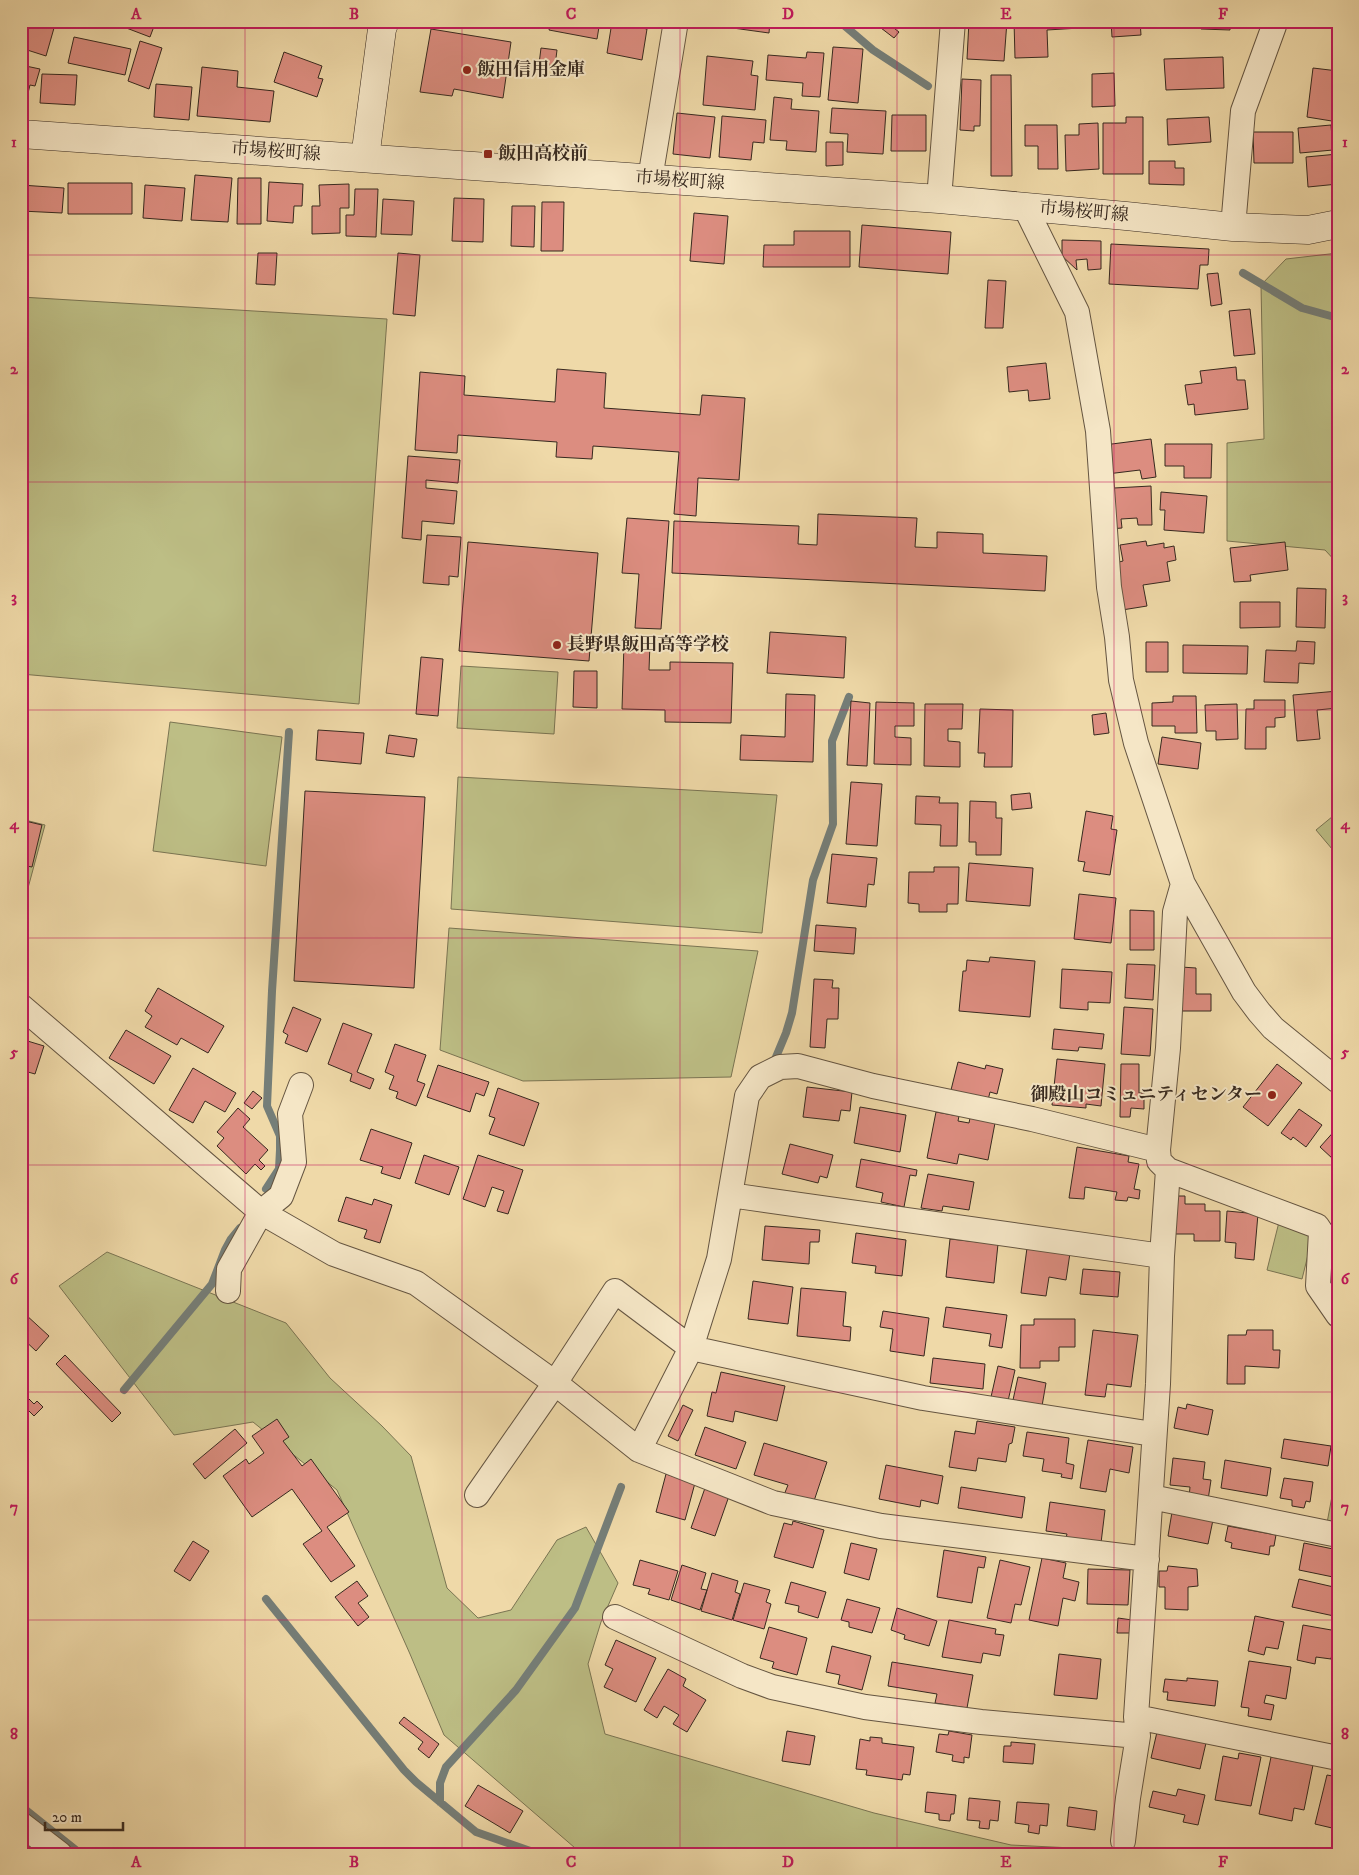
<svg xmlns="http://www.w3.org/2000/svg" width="1359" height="1875" font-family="'IM FELL DW Pica','Noto Serif JP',serif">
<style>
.green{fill:#bdbe85;stroke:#7a7452}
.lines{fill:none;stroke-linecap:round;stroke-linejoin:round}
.stream{stroke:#757e78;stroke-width:8}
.building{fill:#dc8d80;stroke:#37291f}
.street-casing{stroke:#655541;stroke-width:26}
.secondary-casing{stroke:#37291f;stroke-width:29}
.street{stroke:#f5e6c6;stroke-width:24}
.secondary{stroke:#f5e6c6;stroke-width:28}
.grid{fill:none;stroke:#c2185b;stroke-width:1;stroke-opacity:0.55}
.poi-dot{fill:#8f2418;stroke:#f5e6c6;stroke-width:2}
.labels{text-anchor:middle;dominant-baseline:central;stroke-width:4;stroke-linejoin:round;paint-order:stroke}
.poi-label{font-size:18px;font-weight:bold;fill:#37291f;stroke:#f5e6c6;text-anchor:start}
.street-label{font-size:18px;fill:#37291f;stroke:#f5e6c6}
.neatline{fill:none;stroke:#c2185b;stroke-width:2}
.grid-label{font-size:16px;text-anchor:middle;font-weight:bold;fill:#c2185b}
</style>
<rect width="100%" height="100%" fill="#efd9a8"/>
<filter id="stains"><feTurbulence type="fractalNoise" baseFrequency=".004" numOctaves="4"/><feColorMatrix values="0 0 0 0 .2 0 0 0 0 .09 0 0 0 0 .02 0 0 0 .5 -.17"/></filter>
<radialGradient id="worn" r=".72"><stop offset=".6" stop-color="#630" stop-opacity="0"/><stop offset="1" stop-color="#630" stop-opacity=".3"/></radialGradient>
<path class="green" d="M1338,253V564L1325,550L1227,541V443L1264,439L1261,285L1286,259Z
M21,297L387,319L359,704L21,674Z
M461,666L558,672L554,734L457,728Z
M170,722L282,737L266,866L153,851Z
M458,777L777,795L762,933L451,909Z
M1338,812V856L1316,830Z
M21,819L45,825L21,914Z
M449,928L758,951L731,1077L523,1081L440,1050Z
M1279,1222L1314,1231L1302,1279L1267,1270Z
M107,1252L286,1323L330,1378L382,1426L411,1456L447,1588L478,1618L511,1610L557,1540L586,1527L618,1583L601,1622L588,1664L605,1734L874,1813L1011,1845L1113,1850L1137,1854H582L444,1735L410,1654L337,1490L253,1422L174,1435L59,1286Z
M1338,1464V1525L1327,1523Z"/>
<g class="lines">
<path class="stream" d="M839,21L873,50L928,86
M1243,273L1302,308L1338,318
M776,1057L786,1033L792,1013L813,880L833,824L832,741L849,697
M266,1189L279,1169L280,1150V1136L267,1106L272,991L289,732
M124,1390L212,1284L225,1250L231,1239L240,1228
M266,1599L404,1770L416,1782L476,1832L539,1854
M440,1802V1783L446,1767L516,1690L575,1608L621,1487
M21,1806L81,1854"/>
</g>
<path class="building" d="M21,21H56L46,56L21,48Z
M108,21H156L150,37Z
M551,21H600L597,39L549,30Z
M711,21H770L769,33L711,25Z
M969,21H1007L1004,61L967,59Z
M1014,21H1080V28L1047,30L1048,57L1015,58Z
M1111,21H1140L1141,35L1112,37Z
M1201,21H1230V30L1201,29Z
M612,22L647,29L642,60L607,53Z
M886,22L899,32L894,38L881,28Z
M431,29L511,42L503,98L454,89L452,96L420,92Z
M74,37L131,49L125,75L68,63Z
M140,41L162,48L149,89L128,81Z
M833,47L863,49L858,103L828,100Z
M541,48L557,50L555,66L539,64Z
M284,52L322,66L318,78L323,79L317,97L274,82Z
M807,52L824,53L820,97L802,96L803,83L766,80L768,55L806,58Z
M707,56L753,61L751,75L758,76L755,110L703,105Z
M1223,57L1224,88L1166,90L1164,59Z
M21,65L40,69L35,86L30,85L25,105L21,104Z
M202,67L238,71L237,87L274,91L270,122L197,116Z
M1313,68L1338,71V122L1307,117Z
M1114,73L1115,106L1092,107V74Z
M42,74L77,75L75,105L40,103Z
M991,75H1011L1012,176H991Z
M962,79L981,80L980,126H974V131L960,130Z
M156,84L192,87L189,120L154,117Z
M774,97L792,99L791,109L819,111L816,152L786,150L787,141L770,140Z
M832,108L886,111L883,154L847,152L848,134L830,133Z
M677,113L715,117L710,158L673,154Z
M892,115H926V151H891Z
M722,116L766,120L764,143L753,142L751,160L719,157Z
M1126,117H1143V174H1103V123H1126Z
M1209,117L1211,142L1168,145L1167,119Z
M1098,123L1099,169L1066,171L1065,135H1079V124Z
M1025,125H1057L1058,169H1038V146H1025Z
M1331,125L1333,150L1300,153L1298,128Z
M1253,132H1293V163H1254Z
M826,142H843V165L826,166Z
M1338,154V184L1308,187L1306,157Z
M1149,161H1175V168H1184V185L1149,184Z
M195,175L232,178L228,222L191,220Z
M238,178H261V224H237Z
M269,182L303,184L302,206H294L293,223L267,221Z
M68,183H132V214H68Z
M349,184V208H340V233L312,234V206H320L319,185Z
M21,185L64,188L62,213L21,211Z
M145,185L185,188L182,221L143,218Z
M355,189H378L376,237L346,236V215H354Z
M454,198L484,199L483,242L452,241Z
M383,199L414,201L412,235L381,234Z
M542,202H564L563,251H541Z
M512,206H535L534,247L511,246Z
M694,213L728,216L724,264L690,261Z
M862,225L951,232L948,274L859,267Z
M794,231H850V267H763L764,245H794Z
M1062,240L1101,241V269L1088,270L1087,259L1076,260L1077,270L1062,256Z
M1111,244L1209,249L1208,265H1200L1198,289L1109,284Z
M258,253H277L275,285L256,284Z
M398,253L420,255L415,316L393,314Z
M1218,273L1222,304L1211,306L1207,274Z
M988,280L1006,281L1003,328H985Z
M1250,309L1255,354L1234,356L1229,311Z
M1046,363L1050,399L1029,401L1028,390L1009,392L1007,367Z
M1236,367L1237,380H1245L1248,409L1195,415L1194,404L1188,405L1185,385L1202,383L1200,371Z
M557,369L606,373L604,408L700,415L702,395L745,398L739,480L698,478L696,516L674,514L679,452L593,446L592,459L556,457L557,442L458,435L457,453L415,450L420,372L465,376L464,395L555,402Z
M1151,439L1156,477L1142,479L1140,470L1107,474L1104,445Z
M1165,444H1212L1211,478H1184V466H1165Z
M408,456L460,460L458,483L426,480V488L457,491L454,524L422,521L421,540L402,538Z
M1151,486L1152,525H1138L1137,518L1121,519L1122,528L1109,529L1108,505H1115L1114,488Z
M1161,492L1207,496L1204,533L1164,530L1165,510H1160Z
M818,514L917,518L915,547L937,548V532L983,534V553L1047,556L1045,591L672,573L674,521L799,526L798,544L817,545Z
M627,518L669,521L661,629L635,628L639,574L622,573Z
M427,535L461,537L458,577L449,576V585L423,583Z
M1146,541L1147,546L1164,543V548L1174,546L1176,560L1167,562L1170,581L1143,585L1147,606L1122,610L1115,563L1123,561L1120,545Z
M468,542L598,553L589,661L459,651Z
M1285,542L1288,570L1250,575L1251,581L1234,582L1230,548Z
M1297,588L1326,589L1325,628L1296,627Z
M1240,602H1280V627L1240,628Z
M770,632L846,637L844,678L767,673Z
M1297,641L1315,642L1314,664L1299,663L1298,683L1264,682L1266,650L1296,651Z
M1146,642H1168V672H1146Z
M624,643H650L649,670H670V662L733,663L731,723L665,722V710L622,709Z
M1183,645L1248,646L1247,674L1183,673Z
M421,657L443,659L438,716L416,714Z
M574,671H597V708L573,707Z
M1338,691V708L1317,710L1320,739L1297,741L1293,695Z
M786,694L815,695L813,762L740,760L741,735L785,737Z
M1173,696H1196L1197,733H1175V726H1152V703L1173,702Z
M1254,700H1285V717L1275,718V727H1266V749H1245L1246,709H1254Z
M851,701L870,703L867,766L847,765Z
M876,702L914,703V726H895V737L911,738V765L874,764Z
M925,704H963L962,729H948V741L960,742V767L924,766Z
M1237,704L1238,739L1216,740V731H1206L1205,705Z
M980,709L1013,710L1012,767H984L985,753H978Z
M1106,713L1109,733L1094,735L1092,715Z
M318,730L364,733L361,764L316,760Z
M389,735L417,739L414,757L386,753Z
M1162,737L1201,743L1198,769L1158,764Z
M851,782L882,784L877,846L846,844Z
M305,791L425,797L414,988L294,981Z
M1030,793L1032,808L1012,810L1011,795Z
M916,796L940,797L939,803H958L957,846H940L941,825L915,824Z
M970,801L996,802V818H1002L1001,855H976V842H969Z
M1086,811L1113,816L1111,829L1117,830L1110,875L1083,871L1085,862L1078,861Z
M21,820L42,825L32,867L21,865Z
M832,854L877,858L874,885L868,884L866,907L827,903Z
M969,863L1033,868L1030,906L966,901Z
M934,867H959L958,904H947V912H919V904L908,903L909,872H934Z
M1079,894L1116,898L1111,943L1074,939Z
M1130,910L1154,911V950H1130Z
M816,925L856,928L854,954L814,951Z
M990,957L1035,961L1030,1017L959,1011L963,971H966L967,960L989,962Z
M1127,964L1155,965L1153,1000L1125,998Z
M1181,967L1196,968V994H1211V1011H1180Z
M1062,969L1112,972L1110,1003L1088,1002V1010L1060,1008Z
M814,979L833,980L832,988H839L838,1019H827L825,1048L810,1047Z
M158,988L224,1026L208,1053L181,1038L177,1045L145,1027L152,1016L145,1011Z
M293,1007L321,1019L307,1052L285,1043L288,1035L283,1032Z
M1124,1007L1153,1009L1150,1056L1121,1054Z
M343,1023L372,1034L357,1072L374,1079L370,1089L350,1081L352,1074L328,1064Z
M1054,1029L1104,1034L1102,1049L1079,1047L1078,1051L1052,1049Z
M126,1030L171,1056L154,1084L109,1058Z
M21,1039L44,1046L35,1074L21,1070Z
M395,1044L426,1055L417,1081L425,1084L416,1106L396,1098L398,1092L389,1089L394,1076L385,1072Z
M1057,1059L1105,1064L1101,1106L1086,1104V1108L1052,1105Z
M958,1062L985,1069L986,1065L1003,1069L997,1094L990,1092L988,1100L951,1090Z
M1121,1064H1139V1093H1144V1109L1131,1108L1130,1117H1120Z
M1277,1064L1302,1083L1268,1126L1243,1107Z
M438,1065L489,1082L484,1096L476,1093L470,1112L427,1097Z
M193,1068L236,1093L225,1112L205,1101L193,1123L169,1110Z
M807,1087L852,1092L850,1111L841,1110L839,1121L803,1117Z
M498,1088L539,1103L524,1146L489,1134L495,1118L489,1116Z
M253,1091L262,1098L252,1109L244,1103Z
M860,1107L906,1115L900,1152L854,1143Z
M238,1108L250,1119L243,1127L268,1150L259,1160L265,1166L261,1170L255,1164L246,1174L217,1146L224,1138L217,1132Z
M1299,1109L1322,1125L1306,1147L1293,1137L1291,1140L1281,1133Z
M936,1112L959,1116L958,1121L969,1123L970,1118L995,1123L988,1160L959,1154L957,1164L927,1158Z
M1338,1127V1154L1333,1159L1320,1147Z
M371,1129L412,1143L400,1179L381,1173L383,1167L360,1160Z
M790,1144L833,1155L827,1178L820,1176L818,1183L782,1174Z
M1077,1147L1129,1156L1128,1162L1139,1164L1134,1189L1140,1190L1139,1199L1128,1197L1127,1201L1115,1200L1117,1192L1085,1187L1084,1199L1069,1198Z
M424,1155L459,1167L449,1195L415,1183Z
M478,1155L523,1170L508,1214L497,1211L504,1191L492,1187L485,1207L463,1199Z
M861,1159L917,1170L916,1176L910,1175L904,1207L881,1202L883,1193L856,1187Z
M928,1174L974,1182L969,1210L943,1206L942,1211L921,1208Z
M1173,1196H1185V1204H1205V1211H1220V1241H1194V1234H1172Z
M346,1197L372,1205L374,1199L392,1205L380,1243L364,1238L367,1230L338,1221Z
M1227,1211L1258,1214L1254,1260L1235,1258L1236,1243L1225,1242Z
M765,1226L820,1230L819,1242H810L809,1264L762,1260Z
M856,1233L906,1240L902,1276L875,1273L876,1266L852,1263Z
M950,1239L998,1244L994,1283L946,1277Z
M1027,1248L1070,1253L1066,1280L1049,1277L1046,1296L1021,1293Z
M1083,1269L1120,1272L1118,1297L1080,1294Z
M753,1281L793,1287L788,1324L748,1319Z
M801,1288L846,1292L843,1326L851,1327L850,1341L797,1336Z
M946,1307L1007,1315L1002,1348L989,1346L991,1334L943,1327Z
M883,1311L929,1318L924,1356L890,1351L893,1329L880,1327Z
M25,1314L49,1336L36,1351L21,1337V1318Z
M1034,1319H1075V1347H1059V1361H1040V1368H1020L1021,1325H1034Z
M1093,1330L1138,1335L1131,1387L1107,1384L1105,1397L1085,1395Z
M1247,1330H1273V1350H1280L1279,1368L1245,1366V1384H1227L1228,1335H1246Z
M65,1355L121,1413L112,1422L56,1364Z
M933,1358L985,1364L983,1389L930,1383Z
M998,1366L1015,1370L1008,1401L991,1397Z
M721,1372L785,1386L777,1421L735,1411L733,1422L707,1416L712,1392L716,1393Z
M1018,1377L1046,1383L1042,1406L1013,1400Z
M21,1391L34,1404L37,1401L43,1407L34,1416L26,1408L21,1412Z
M1187,1404L1213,1410L1208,1435L1174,1428L1178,1407L1186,1409Z
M683,1405L693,1410L678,1441L668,1436Z
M277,1419L289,1437L283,1441L302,1466L311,1459L349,1512L327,1527L355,1566L331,1582L303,1544L322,1531L292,1489L252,1517L223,1476L246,1459L249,1464L264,1453L252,1436Z
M977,1421L1015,1427L1012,1443L1009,1444L1006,1462L978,1458L976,1471L949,1467L955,1431L975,1434Z
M705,1427L746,1442L736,1469L695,1455Z
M235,1429L247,1443L205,1479L193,1464Z
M1027,1432L1069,1438L1066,1463L1074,1465L1072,1479L1061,1477L1062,1474L1042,1471L1044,1459L1023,1456Z
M1284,1439L1331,1446L1328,1466L1281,1458Z
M1088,1440L1133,1447L1129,1473L1110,1469L1106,1492L1080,1488Z
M764,1443L827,1462L813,1504L784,1495L788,1485L754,1475Z
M1173,1458L1205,1462L1203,1479L1211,1480L1208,1500L1189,1497L1190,1487L1170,1485Z
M1225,1460L1271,1468L1267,1496L1221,1488Z
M886,1465L943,1476L938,1504L921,1500L920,1507L879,1499Z
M666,1474L695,1483L685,1520L656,1512Z
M1284,1478L1313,1482L1310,1502L1306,1501L1304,1508L1292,1506V1500L1280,1498Z
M961,1487L1025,1497L1022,1518L958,1508Z
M705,1488L729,1496L715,1536L691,1528Z
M1050,1502L1105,1510L1101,1543L1066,1538L1067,1534L1046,1531Z
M1172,1512L1213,1520L1208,1544L1168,1536Z
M793,1521L824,1530L813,1568L774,1557L784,1523L792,1525Z
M1228,1526L1276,1535L1274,1546H1270L1269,1555L1231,1548L1232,1543L1225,1541Z
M193,1541L209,1551L190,1581L174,1571Z
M851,1543L877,1549L869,1580L844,1573Z
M1304,1543L1338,1550V1578L1299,1570Z
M944,1550L986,1557L984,1568L978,1567L972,1603L937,1597Z
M1042,1558L1066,1563L1063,1578L1079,1582L1075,1601L1063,1598L1058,1626L1029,1620Z
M640,1560L678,1571L669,1600L648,1594L650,1589L633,1585Z
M1000,1560L1030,1567L1021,1605L1015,1604L1011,1623L987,1618Z
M682,1565L706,1573L701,1589L707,1590L700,1610L671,1600Z
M1168,1566L1197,1569L1198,1586L1188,1587V1610L1165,1609V1587H1159V1571H1167Z
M1088,1569L1130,1570L1128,1605L1087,1604Z
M712,1573L738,1581L735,1592L740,1594L732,1620L701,1611Z
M1299,1579L1338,1588V1600L1334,1616L1292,1607Z
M357,1581L368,1596L358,1603L369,1617L358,1626L335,1597Z
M791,1582L826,1592L818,1618L798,1612L799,1606L785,1603Z
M744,1583L770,1590L766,1602L771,1604L764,1629L733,1620Z
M847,1599L880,1608L872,1633L849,1627V1622L841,1620Z
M897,1608L937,1621L929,1646L904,1639L905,1635L891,1630Z
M1255,1616L1284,1622L1278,1649L1266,1647L1264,1655L1248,1651Z
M1118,1618L1132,1620L1130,1633H1117Z
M949,1620L996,1629L995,1634L1004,1635L1000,1656L983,1653L981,1663L942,1657Z
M1303,1625L1337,1631L1331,1659L1316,1657L1315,1664L1297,1660Z
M769,1627L807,1638L797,1675L772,1668L774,1662L760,1658Z
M616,1640L656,1658L636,1702L604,1687L613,1669L605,1665Z
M832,1646L871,1656L862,1690L838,1684L840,1675L826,1672Z
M1059,1654L1101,1659L1097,1699L1054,1695Z
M1249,1661L1291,1667L1286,1699L1266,1695L1264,1703L1274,1705L1271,1720L1248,1716L1249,1708L1241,1707Z
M892,1662L973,1675L967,1708L935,1703L937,1694L888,1686Z
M668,1669L686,1679L683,1686L706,1700L687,1732L673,1724L679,1715L664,1706L657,1718L644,1710Z
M1187,1678L1218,1681L1215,1706L1167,1700L1168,1692H1163L1165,1679L1187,1681Z
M404,1717L439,1744L429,1758L418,1749L423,1742L399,1723Z
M787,1731L815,1736L810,1765L782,1761Z
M949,1731L972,1735L969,1758L964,1757V1763L952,1761L953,1755L936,1752L939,1734L948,1735Z
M1157,1732L1206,1743L1200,1769L1151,1758Z
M870,1737L882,1738V1743L914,1747L910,1775L903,1774L902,1780L866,1775L867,1770L856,1769L860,1739L870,1741Z
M1011,1742L1035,1744L1033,1764L1003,1762L1004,1746H1011Z
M1239,1753L1261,1757L1251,1806L1215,1800L1223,1756L1238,1759Z
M1271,1757L1313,1765L1304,1810L1294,1808L1292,1821L1259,1814Z
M1327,1775L1338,1777V1803L1332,1828L1315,1824Z
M478,1785L523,1811L510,1833L465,1806Z
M1178,1789L1205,1795L1198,1825L1183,1822L1185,1815L1149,1807L1153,1791L1176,1796Z
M927,1792L956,1795L954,1814H951L950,1821L939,1820V1814L925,1812Z
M969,1798L1000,1801L998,1821L990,1820L989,1829L979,1828L980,1821L967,1820Z
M1017,1802L1049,1804L1047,1826L1040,1825L1039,1834L1028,1832L1029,1825L1015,1823Z
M1069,1807L1097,1811L1095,1830L1067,1826Z"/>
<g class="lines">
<defs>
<path id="street" d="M650,179L676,21
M939,199L953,21
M1025,207L1077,312L1098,431L1109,587L1117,637L1121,680L1136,743L1183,884L1244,992L1259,1012L1273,1028L1338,1081
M1233,227L1243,111L1274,26V21
M21,1006L261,1212L334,1254L416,1283L555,1383L639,1450
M1168,1170L1317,1226L1321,1232L1318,1286L1338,1315
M730,1195L1162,1256
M228,1291L229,1269L261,1212L281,1196L294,1162L290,1114L301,1085
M477,1495L555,1383L615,1291L691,1348L923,1398L1153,1434
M1151,1497L1338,1535
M1147,1559L881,1526L773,1503L639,1450L691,1348L719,1259L747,1096L760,1077L780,1067L798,1066L873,1086L1032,1119L1158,1150
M615,1617L742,1676L772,1687L865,1707L981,1722L1138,1736
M1136,1717L1338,1758
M21,1824L60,1854
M1123,1841L1128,1798L1138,1736L1136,1717L1158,1384L1162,1256L1168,1170L1159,1161L1158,1150L1168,1048L1175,912L1183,884"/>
<path id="secondary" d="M21,134L939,199L1126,216L1233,227L1308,230L1338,224
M365,158L382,29L385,21"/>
</defs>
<use href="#street" class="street-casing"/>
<use href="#secondary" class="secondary-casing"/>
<use href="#street" class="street"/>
<use href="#secondary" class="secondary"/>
</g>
<path class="grid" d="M245,21V1854M462,21V1854M680,21V1854M897,21V1854M1114,21V1854M21,255H1338M21,482H1338M21,710H1338M21,938H1338M21,1165H1338M21,1392H1338M21,1620H1338"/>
<g class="poi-dot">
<circle cx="467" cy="70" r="5"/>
<rect x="483" y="149" width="10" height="10" rx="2.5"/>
<circle cx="557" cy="645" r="5"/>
<circle cx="1272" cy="1095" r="5"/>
</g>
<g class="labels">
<g class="poi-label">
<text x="477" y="70">飯田信用金庫</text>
<text x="498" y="154">飯田高校前</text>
<text x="567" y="645">長野県飯田高等学校</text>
<text x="1262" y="1095" text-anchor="end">御殿山コミュニティセンター</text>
</g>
<g class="street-label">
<text transform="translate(276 152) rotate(4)">市場桜町線</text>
<text transform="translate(680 181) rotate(4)">市場桜町線</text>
<text transform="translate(1084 212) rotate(5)">市場桜町線</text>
</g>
</g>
<rect width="1359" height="1875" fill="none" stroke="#efd9a8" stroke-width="55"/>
<path d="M45 1822v8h78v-8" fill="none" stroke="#37291f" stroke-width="2.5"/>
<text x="52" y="1822" font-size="15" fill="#37291f" stroke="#f5e6c6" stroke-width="4" paint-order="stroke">20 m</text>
<rect x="28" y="28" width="1304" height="1820" class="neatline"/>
<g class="grid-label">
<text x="136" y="19">A</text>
<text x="354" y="19">B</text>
<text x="571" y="19">C</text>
<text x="788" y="19">D</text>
<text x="1006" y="19">E</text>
<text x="1223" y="19">F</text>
<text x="14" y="147">1</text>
<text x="1345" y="147">1</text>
<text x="14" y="374">2</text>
<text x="1345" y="374">2</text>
<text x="14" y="602">3</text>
<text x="1345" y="602">3</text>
<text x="14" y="829">4</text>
<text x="1345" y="829">4</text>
<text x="14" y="1057">5</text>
<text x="1345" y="1057">5</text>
<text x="14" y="1284">6</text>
<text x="1345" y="1284">6</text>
<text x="14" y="1512">7</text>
<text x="1345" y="1512">7</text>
<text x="14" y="1739">8</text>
<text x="1345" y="1739">8</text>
<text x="136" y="1867">A</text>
<text x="354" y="1867">B</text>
<text x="571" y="1867">C</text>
<text x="788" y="1867">D</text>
<text x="1006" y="1867">E</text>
<text x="1223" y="1867">F</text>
</g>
<rect width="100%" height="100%" filter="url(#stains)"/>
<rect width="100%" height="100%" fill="url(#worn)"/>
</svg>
